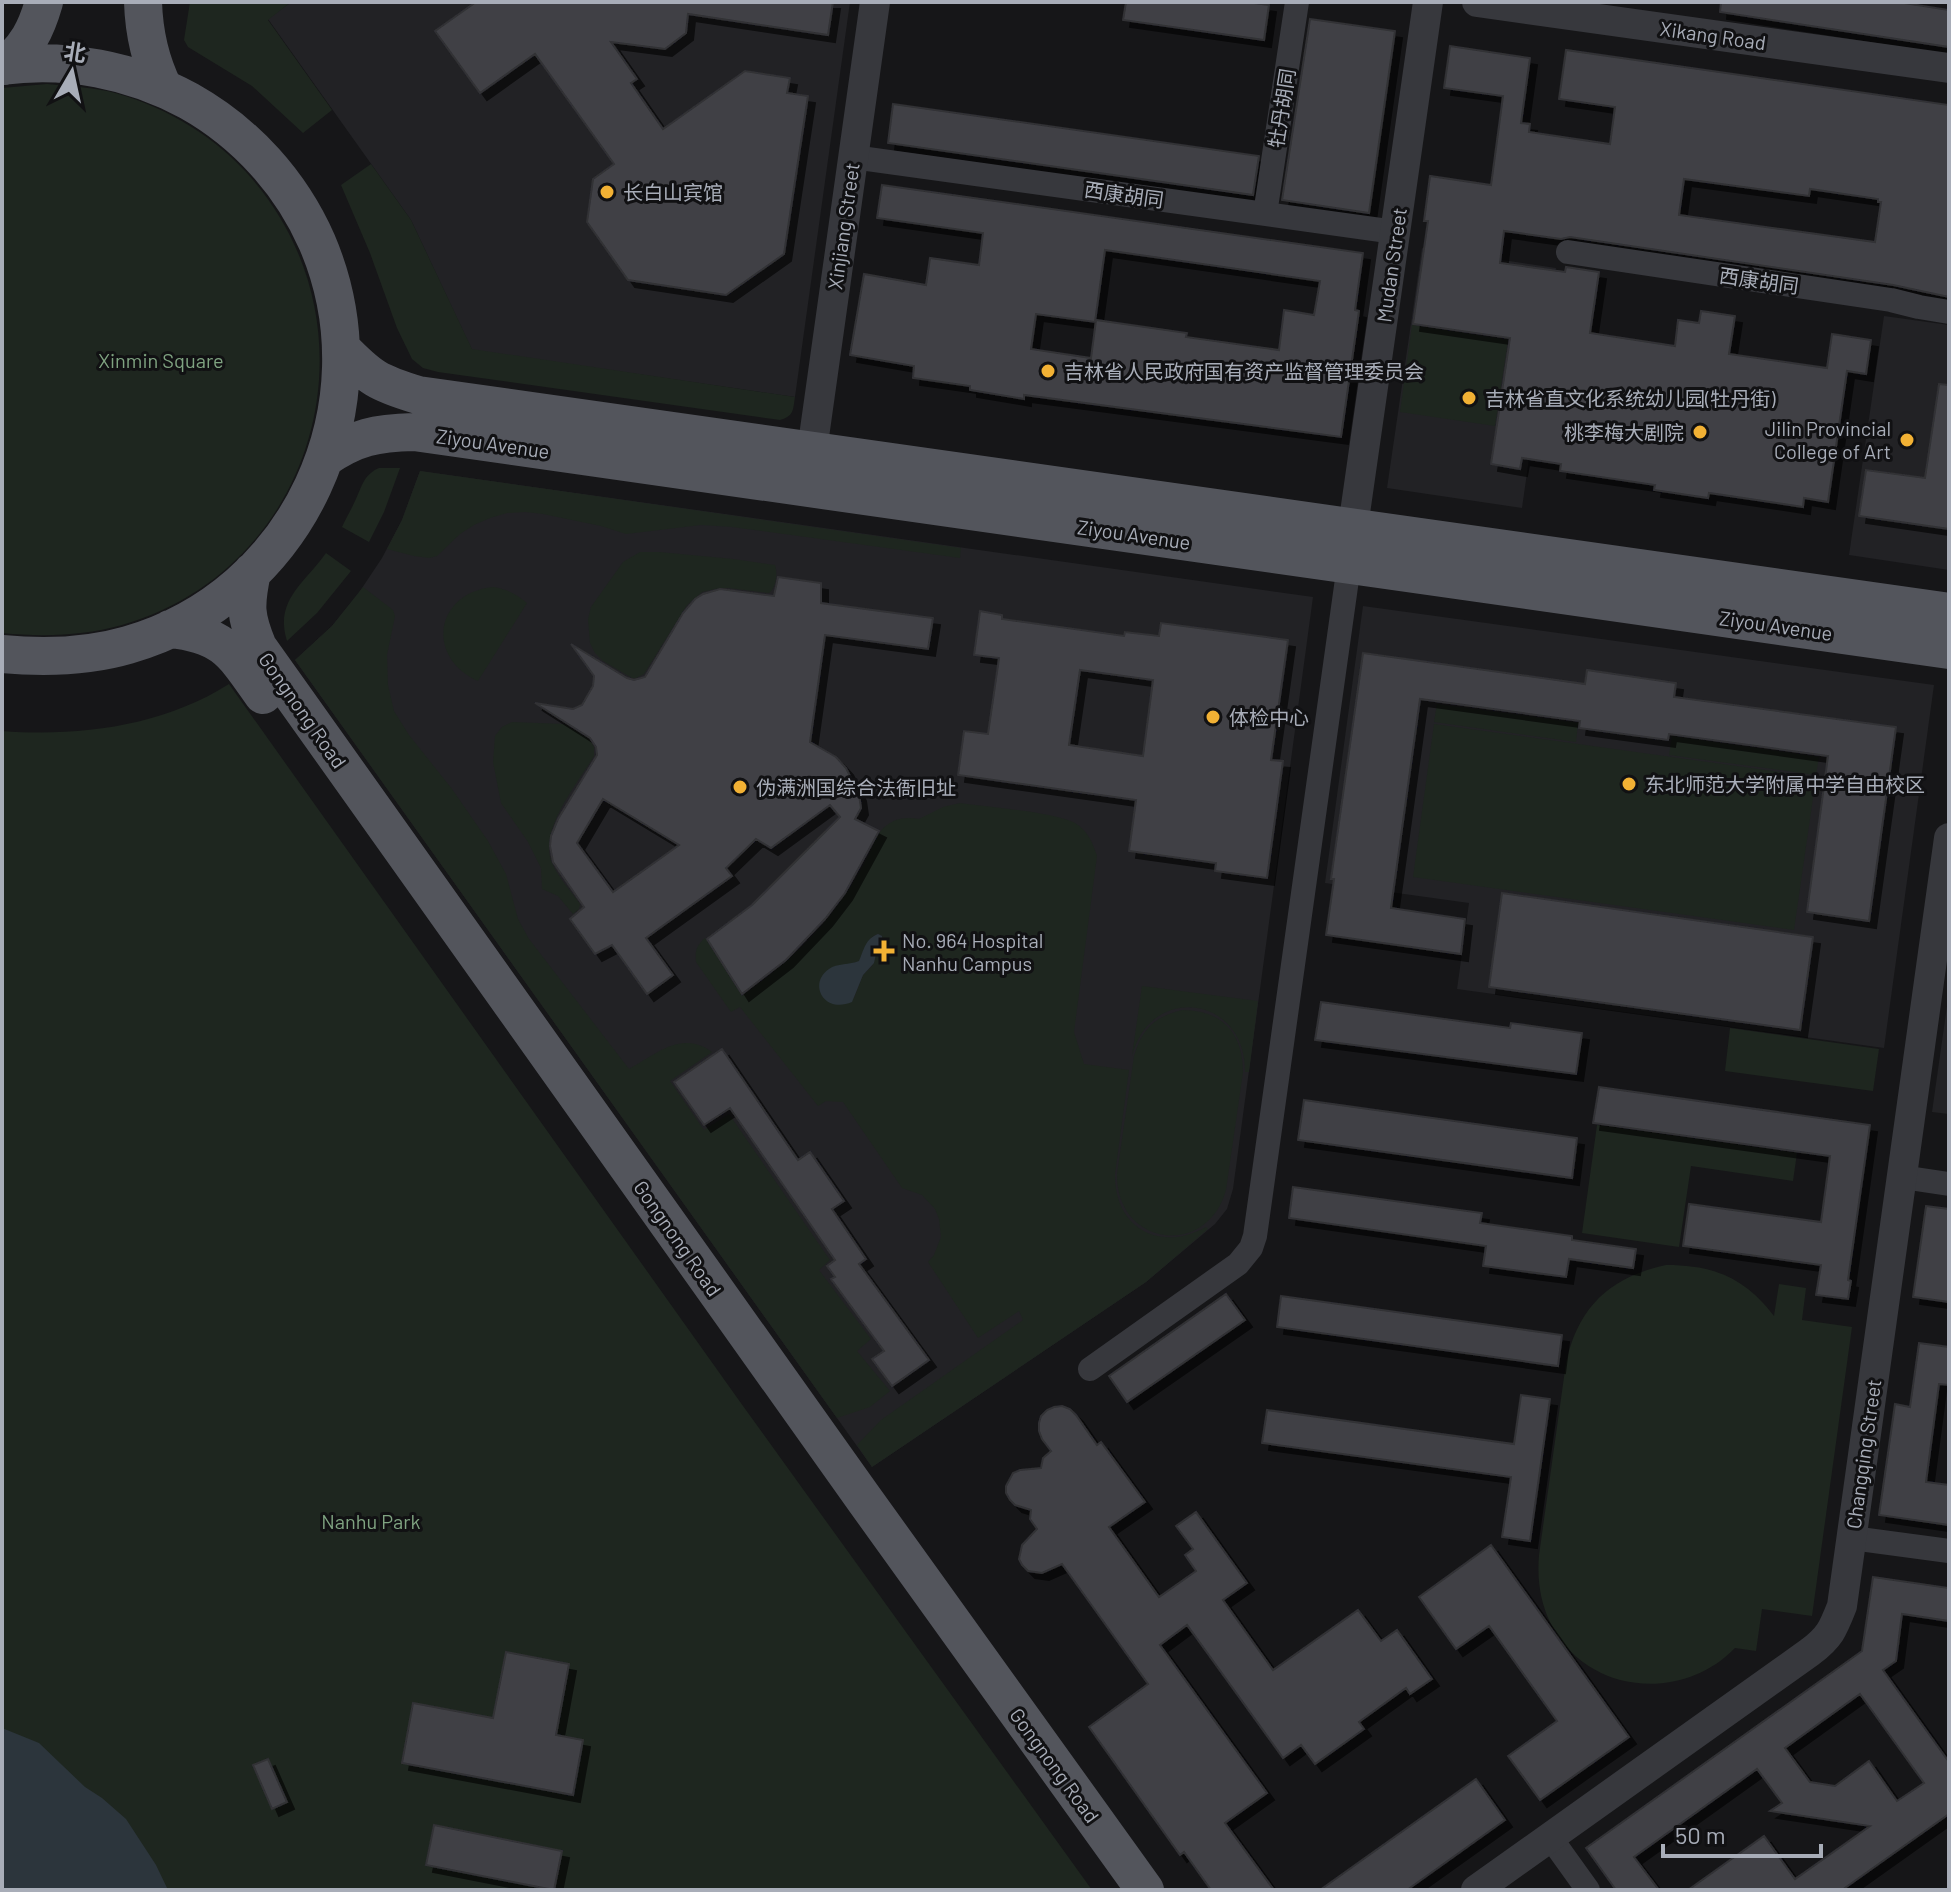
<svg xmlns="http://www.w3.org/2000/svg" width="1951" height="1892" font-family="Barlow,'Noto Sans SC',sans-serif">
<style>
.built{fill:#222225}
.green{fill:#1e261f;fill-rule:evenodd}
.water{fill:#2c353c}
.building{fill:#404145;stroke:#303034;stroke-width:2;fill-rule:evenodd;filter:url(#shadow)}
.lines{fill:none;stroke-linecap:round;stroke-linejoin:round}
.minor{stroke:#37383d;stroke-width:24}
.tertiary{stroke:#37383d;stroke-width:30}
.primary{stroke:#53555c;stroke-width:38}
.poi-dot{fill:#f2b134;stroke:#111113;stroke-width:3}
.labels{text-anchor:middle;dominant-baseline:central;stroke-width:6;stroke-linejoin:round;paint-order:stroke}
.street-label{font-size:20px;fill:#a8adb8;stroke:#111113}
.poi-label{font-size:20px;fill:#a8adb8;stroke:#111113;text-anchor:start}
.park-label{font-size:20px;fill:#7fa381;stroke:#111113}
</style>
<defs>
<filter id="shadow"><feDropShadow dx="7" dy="7" stdDeviation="0" flood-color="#0009"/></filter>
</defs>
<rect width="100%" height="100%" fill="#161618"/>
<path class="built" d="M291,2H850L795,397L472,350L411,220L268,19Z
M1422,248L1556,268L1522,508L1387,488Z
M1884,316L1949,325V570L1849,555Z
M420,471L1313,597L1233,1189L1227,1209L1215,1224L1146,1282L872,1467L295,660L332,626L358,594L382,558L402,520Z
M1363,606L1934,685L1884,1048L1457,989L1469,903L1325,883Z
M1949,992V1114L1932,1112Z"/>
<path class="green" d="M190,2H291L268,20L332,110L303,133L252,86L188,47L184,40Z
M47,84C67,86 87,87 107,91C160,104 209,132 246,172C384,323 320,568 122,625C82,636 43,637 2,633V88Z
M371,164L411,220L472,349L795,397C793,410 794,416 780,420L438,372L423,368L412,359L397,328L370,253L341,185Z
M1412,325L1508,340L1495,426L1400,412Z
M379,468H400L384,512L369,542L342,527C346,518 351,510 355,501C362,487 363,475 379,468Z
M420,471L961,548L960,558L732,527L701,525L626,534L601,526L543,514L525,512L507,513L490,518L474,525L460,534L437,556L429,558L414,556L387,549L402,520Z
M640,552H659L733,559L775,565C778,573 776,588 769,593L729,588H720L702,592L687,605L644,674L636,678H632L603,661L595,653L590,643L588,619L591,607L623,562Z
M326,553L351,571L317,613L287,641C274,600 305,583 326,553Z
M363,587L393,610L395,616L387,655L388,685L394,711L409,735L452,789L488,841L506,874L518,919L529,939L629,1069C657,1054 681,1030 712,1052L670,1081L704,1130L729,1114L830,1260L819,1270L871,1339L857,1351L890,1391L870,1407L837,1418L295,660L332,626Z
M493,587C507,589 516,594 527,603L478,681C425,657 435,593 493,587Z
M229,684L743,1406L1092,1890H2V731C79,737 163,726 229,684Z
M1437,704L1578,723L1576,742L1434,722Z
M512,722L564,724L589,739L594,747V756C578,783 538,830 552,863C558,877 571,891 580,904L579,909L573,914L558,896L542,889L541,868L528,842L501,803L493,762L495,736L502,727Z
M1434,724L1816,777L1794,930L1413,877Z
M1672,736L1819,757L1816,775L1669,755Z
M960,803C985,807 1060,812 1078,825C1089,833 1093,844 1097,856L1074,1032L1084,1064L1129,1070L1115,1174C1114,1228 1160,1253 1206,1227L1208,1229L1146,1282L872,1467L857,1445L881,1420L1023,1320L1019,1311L978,1338L928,1262L934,1255L941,1237L939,1219L935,1209L922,1195L902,1188L843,1102L826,1101L818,1106L740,1007L731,1012L696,962C695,951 696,946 705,938L742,996C783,967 820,934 847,892C855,880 863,867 869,854C873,847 875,838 880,832C890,819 904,816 919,819L943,807ZM878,934L882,936L883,945L876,954L872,966L863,975L854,998L820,989C823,961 841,970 859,961C865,950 866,938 878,934Z
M1142,986L1258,1001L1249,1072H1245C1246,996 1151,982 1132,1056Z
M1182,1010C1221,1010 1243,1032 1243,1072L1226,1190C1207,1259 1116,1246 1117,1174L1134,1056C1142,1029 1154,1017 1182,1010Z
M1730,1028L1879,1049L1873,1091L1725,1071Z
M1597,1125L1797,1153L1793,1181L1691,1166L1679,1247L1582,1233Z
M1666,1265C1714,1265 1745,1278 1774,1316L1779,1284L1806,1288L1802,1320L1852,1327L1812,1616L1762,1609L1756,1651L1735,1648C1683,1702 1589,1695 1552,1626C1540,1603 1537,1580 1539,1555L1566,1363C1578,1307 1610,1277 1666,1265Z"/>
<path class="water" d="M878,934L882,936L883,945L876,954L874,963L863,975L852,1002C823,1014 808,983 829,969C837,963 850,965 859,961C864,950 865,939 878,934Z
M2,1728L39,1743L85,1787L102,1798L126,1819L156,1865L168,1890H2Z"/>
<path class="building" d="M476,2H833L828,35L688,14L686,33L665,49L611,42L637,79L631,83L663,129L745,71L790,78L787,93L808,96L784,254L726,295L628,280L587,222L593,179L614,164L535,54L480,93L435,31Z
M1126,2H1247L1269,5L1264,40L1123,20Z
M1721,2H1898L1949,10V47L1720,12Z
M1310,19L1395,31L1369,213L1282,200Z
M1450,46L1530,58L1521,123L1530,124L1529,132L1610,144L1615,107L1559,99L1566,50L1949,105V297L1893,285L1570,237L1561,239L1504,231L1500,263L1565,272L1566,267L1599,272L1590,333L1675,346L1678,320L1699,323L1701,311L1735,316L1729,354L1827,368L1832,334L1871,340L1866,374L1847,371L1828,502L1804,498L1803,507L1709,493L1708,498L1654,490L1655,485L1560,471L1561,464L1522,458L1520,469L1491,464L1510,338L1413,324L1428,221H1424L1430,176L1491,185L1503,96L1444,88ZM1684,179L1809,196L1810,189L1878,199V202H1881L1875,242L1679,215Z
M893,104L1259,156L1253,195L888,143Z
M882,185L1363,253L1355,310L1359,311L1341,437L1024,395V399L970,390V386L913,378L914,366L850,355L864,274L926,285L930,258L979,265L983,233L877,218ZM1105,250L1320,281L1314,315L1284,310L1279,350L1186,337L1187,333L1096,320L1091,358L1031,349L1036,314L1095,322Z
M1939,384L1949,385V529L1859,516L1866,470L1925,478Z
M778,577L821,583V603L933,618L928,649L825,635L810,742L836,757L846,768L859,794L861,808L855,819L879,831L845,893L825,919L786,960L742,994L707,939L752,905L840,817L830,805L771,848L756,839L726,868L732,876L646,938L673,975L647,994L612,945L595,954L570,919L584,907L553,862L550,846L551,836L558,819L597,755L596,747L590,738L535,703L573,709L582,705L593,686L594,676L571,644L627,678L634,680L645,677L683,613L695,599L703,594L720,589L774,596ZM603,799L679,845L613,892L577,843Z
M980,611L1002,615V619L1124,636L1125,632L1159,636L1161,623L1288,640L1271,760L1283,761L1267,878L1215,871L1216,863L1129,851L1136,800L958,775L964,731L988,734L999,658L974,655ZM1080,670L1153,680L1143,756L1069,745Z
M1363,653L1585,684L1587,670L1676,683L1674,697L1896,727L1869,921L1807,912L1828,756L1669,734L1668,740L1579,728L1580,721L1420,699L1391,908L1465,919L1461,954L1326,935L1334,879H1331Z
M1502,893L1813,937L1800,1030L1489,987Z
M1321,1002L1510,1028L1511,1023L1582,1033L1576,1074L1315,1040Z
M722,1049L798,1160L810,1152L844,1201L832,1209L866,1259L859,1264L929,1360L892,1386L872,1359L884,1351L831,1279L835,1277L827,1266L835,1260L730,1108L704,1125L674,1082Z
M1599,1087L1870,1125L1848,1280L1851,1281L1848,1299L1816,1295L1821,1265L1683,1246L1689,1204L1821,1222L1830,1156L1593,1123Z
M1304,1100L1577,1138L1572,1178L1298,1140Z
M1293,1187L1482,1213L1480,1223L1572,1236V1240L1636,1249L1633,1268L1569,1259L1566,1277L1483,1266L1486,1246L1289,1218Z
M1926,1206L1949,1209V1302L1913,1297Z
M1226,1294L1245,1320L1127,1402L1109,1376Z
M1281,1296L1562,1335L1558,1366L1277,1327Z
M1919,1343L1949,1347V1385L1939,1384L1926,1482L1949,1485V1525L1879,1515L1895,1404L1910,1407Z
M1521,1395L1550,1399L1530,1541L1502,1537L1511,1477L1262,1443L1267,1410L1514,1444Z
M1062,1406L1070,1409L1076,1415L1097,1445L1101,1442L1145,1502L1109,1527L1159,1597L1196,1571L1185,1555L1193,1549L1176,1526L1196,1512L1247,1583L1223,1600L1273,1670L1358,1610L1381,1641L1397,1630L1432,1679L1410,1694L1406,1688L1359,1722L1364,1729L1315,1764L1301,1745L1283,1758L1187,1625L1160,1645L1267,1793L1225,1823L1274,1890H1211L1184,1852L1180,1855L1089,1727L1148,1684L1062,1564L1042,1573L1028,1571L1022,1565L1019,1559L1022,1545L1037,1529L1030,1519L1031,1510L1015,1505L1010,1500L1006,1493V1486L1013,1473L1020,1470L1041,1468L1043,1458L1051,1451L1042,1439L1039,1431V1423L1041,1416L1047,1410L1054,1407Z
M1491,1545L1629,1737L1540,1800L1508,1756L1557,1721L1489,1626L1456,1649L1419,1597Z
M1873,1577L1949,1588V1621L1902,1614L1896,1661L1883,1670L1949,1762V1814L1842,1890H1688L1764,1836L1795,1879L1870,1826L1770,1811L1782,1803L1757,1769L1634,1857L1659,1890H1616L1586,1848L1862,1651ZM1860,1694L1924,1783L1897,1801L1869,1761L1835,1786L1810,1782L1785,1748Z
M506,1652L569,1664L556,1735L583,1740L573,1795L402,1763L413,1703L493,1718Z
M268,1759L287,1802L272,1809L253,1765Z
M1476,1779L1505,1820L1407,1890H1320Z
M434,1825L562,1851L554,1890L426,1865Z"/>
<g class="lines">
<path class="minor" d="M853,157L1395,232
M1265,214L1297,2
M1568,252L1891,300L1919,307L1949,312
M1902,1177L1949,1184
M1090,1369L1238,1264L1251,1248L1255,1236L1349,565
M1852,1538L1949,1551
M1550,1837L1588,1890"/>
<path class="tertiary" d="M1477,2L1949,68
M812,451L875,2
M1353,527L1428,2
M1476,1890L1810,1652C1830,1637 1833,1629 1842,1606L1949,838"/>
<path class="primary" d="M143,2C144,34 150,61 164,89
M2,66C66,57 132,70 189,101C246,133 291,183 317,242C387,405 299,596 128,645C87,657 45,658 2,654
M5,66C27,47 36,30 44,2
M341,348C370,378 378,383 418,395L1949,612
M325,458C356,437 376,433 414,432L1949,650
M252,572C245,605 245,616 258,647L864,1499L1145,1890
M170,629C224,634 234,654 263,695"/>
</g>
<g class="poi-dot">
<circle cx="607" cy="192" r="8"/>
<circle cx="1048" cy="371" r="8"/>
<circle cx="1469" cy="398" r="8"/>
<circle cx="1700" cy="432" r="8"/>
<circle cx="1907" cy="440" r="8"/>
<circle cx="1213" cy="717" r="8"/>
<circle cx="1629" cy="784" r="8"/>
<circle cx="740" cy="787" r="8"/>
<path d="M880 939h8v8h8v8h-8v8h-8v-8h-8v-8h8z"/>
</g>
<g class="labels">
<g class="street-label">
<text transform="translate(1713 35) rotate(8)">Xikang Road</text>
<text transform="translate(1281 108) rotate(-81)">牡丹胡同</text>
<text transform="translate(1124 194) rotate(8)">西康胡同</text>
<text transform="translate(843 226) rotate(-82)">Xinjiang Street</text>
<text transform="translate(1391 265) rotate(-82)">Mudan Street</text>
<text transform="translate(1759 280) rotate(8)">西康胡同</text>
<text transform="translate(493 443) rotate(8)">Ziyou Avenue</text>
<text transform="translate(1134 534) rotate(8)">Ziyou Avenue</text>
<text transform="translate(1776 625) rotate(8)">Ziyou Avenue</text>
<text transform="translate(303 710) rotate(55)">Gongnong Road</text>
<text transform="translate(678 1238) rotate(55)">Gongnong Road</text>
<text transform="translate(1863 1454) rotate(-82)">Changqing Street</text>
<text transform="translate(1055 1765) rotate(54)">Gongnong Road</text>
</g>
<g class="poi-label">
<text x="623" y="192">长白山宾馆</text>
<text x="1064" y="371">吉林省人民政府国有资产监督管理委员会</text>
<text x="1485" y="398">吉林省直文化系统幼儿园(牡丹街)</text>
<text x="1891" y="428" text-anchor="end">Jilin Provincial<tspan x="1891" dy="23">College of Art</tspan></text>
<text x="1684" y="432" text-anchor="end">桃李梅大剧院</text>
<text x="1229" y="717">体检中心</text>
<text x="1645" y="784">东北师范大学附属中学自由校区</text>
<text x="756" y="787">伪满洲国综合法衙旧址</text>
<text x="902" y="940">No. 964 Hospital<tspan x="902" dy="23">Nanhu Campus</tspan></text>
</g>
<g class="park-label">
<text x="161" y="360">Xinmin Square</text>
<text x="371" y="1521">Nanhu Park</text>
</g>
</g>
<rect width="1951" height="1892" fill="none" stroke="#a8adb8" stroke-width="8"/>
<g transform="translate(72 72) rotate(9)" stroke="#111113" stroke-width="6" paint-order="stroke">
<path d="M0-6L14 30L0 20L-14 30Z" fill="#a8adb8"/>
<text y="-12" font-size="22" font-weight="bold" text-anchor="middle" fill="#a8adb8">北</text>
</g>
<path d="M1663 1844v12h158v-12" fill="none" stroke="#a8adb8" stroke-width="4"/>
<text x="1675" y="1844" font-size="24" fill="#a8adb8" stroke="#111113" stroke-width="6" paint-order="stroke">50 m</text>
</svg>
